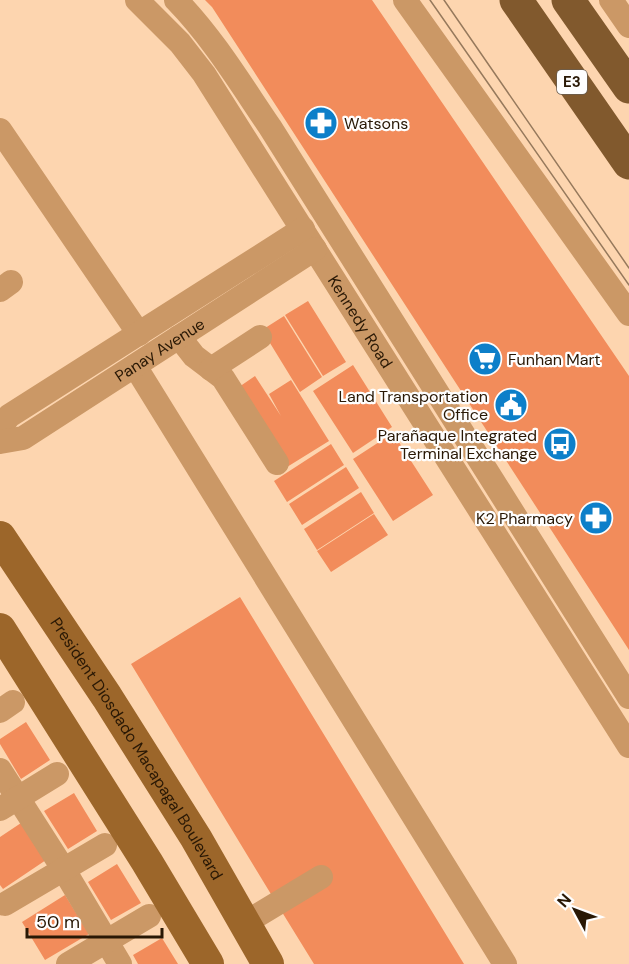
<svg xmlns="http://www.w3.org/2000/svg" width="629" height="964" font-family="'DM Sans',sans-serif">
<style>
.building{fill:#f28c5b}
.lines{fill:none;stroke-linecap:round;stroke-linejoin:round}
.minor{stroke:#cb9866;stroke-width:24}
.major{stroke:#9c662a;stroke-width:32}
.highway{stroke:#81592d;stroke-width:33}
.tram{stroke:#96795c;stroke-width:1.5}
.labels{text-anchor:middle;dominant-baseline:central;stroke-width:4.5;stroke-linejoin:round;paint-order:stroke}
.shield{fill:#fefefe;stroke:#695d50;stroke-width:1.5}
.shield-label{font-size:15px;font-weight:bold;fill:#291805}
.poi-label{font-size:16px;fill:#291805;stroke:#fefefe;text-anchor:end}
.street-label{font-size:16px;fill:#291805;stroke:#fefefe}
</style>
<rect width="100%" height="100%" fill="#fdd5af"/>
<path class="building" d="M205,0H372L629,376V650L212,7Z
M308,301L346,362L323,376L285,315Z
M284,316L322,377L300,392L262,330Z
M353,365L392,427L353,453L313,391Z
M255,376L281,416L269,394L291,380L329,441L287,467L236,389Z
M393,433L433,495L393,521L353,459Z
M331,444L344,465L287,502L274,481Z
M346,467L359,488L302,525L289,504Z
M361,492L374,513L317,550L304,529Z
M374,514L388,535L331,572L317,551Z
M240,597L464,964H314L277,904L131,664Z
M26,722L50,760L21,779L0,744V739Z
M74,793L97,831L68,849L44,811Z
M21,823L46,860L3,889L0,885V837Z
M117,864L141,903L111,920L88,882Z
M65,895L89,934L45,960L22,922Z
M162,938L178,964H138L133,955Z"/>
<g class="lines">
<g class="minor">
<path id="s1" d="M137,0L180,43L204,74L629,746"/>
<path d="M176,0C213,38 240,83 270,127L629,697"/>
<path d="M405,0L629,314"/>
<path d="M611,0L629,26"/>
<path d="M0,130L139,334"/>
<path d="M0,290L11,282"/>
<path d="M179,337L194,356L223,378L277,463"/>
<path d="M135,366L505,964"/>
<path d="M211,369L260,337"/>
<path d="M0,429L9,416L303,229"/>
<path id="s2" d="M0,442L23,438L315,249"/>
<path d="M0,711L13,702"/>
<path d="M0,770L64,870L120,964"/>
<path d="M0,809L57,774"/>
<path d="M5,904L105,845"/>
<path d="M245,923L321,877"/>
<path d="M68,964L149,916"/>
</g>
<g class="major">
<path id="s3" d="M0,537L107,697L196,838L268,964"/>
<path d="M0,629L147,862L208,964"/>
</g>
<path class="highway" d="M516,0L629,163
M568,0L629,87"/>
<path class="tram" d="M430,0L629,285
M444,0L629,268"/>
</g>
<defs>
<symbol id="pharmacy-disc" viewBox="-11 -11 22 22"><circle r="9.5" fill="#0d7fc9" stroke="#fefefe"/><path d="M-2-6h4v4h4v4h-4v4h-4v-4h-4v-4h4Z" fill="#fff"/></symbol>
<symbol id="supermarket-disc" viewBox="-11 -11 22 22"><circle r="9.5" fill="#0d7fc9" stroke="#fefefe"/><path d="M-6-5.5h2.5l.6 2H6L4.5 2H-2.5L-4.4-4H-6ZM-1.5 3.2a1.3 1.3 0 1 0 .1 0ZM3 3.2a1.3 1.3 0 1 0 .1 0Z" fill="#fff"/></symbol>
<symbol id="civic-disc" viewBox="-11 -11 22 22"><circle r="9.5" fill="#0d7fc9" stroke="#fefefe"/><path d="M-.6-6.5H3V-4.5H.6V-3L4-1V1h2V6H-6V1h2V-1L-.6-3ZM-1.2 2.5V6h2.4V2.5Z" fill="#fff"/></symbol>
<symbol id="bus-disc" viewBox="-11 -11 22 22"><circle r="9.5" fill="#0d7fc9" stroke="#fefefe"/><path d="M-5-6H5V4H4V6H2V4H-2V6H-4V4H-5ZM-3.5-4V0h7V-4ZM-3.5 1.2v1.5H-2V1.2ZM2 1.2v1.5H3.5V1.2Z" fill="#fff"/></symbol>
</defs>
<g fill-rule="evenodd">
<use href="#pharmacy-disc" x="302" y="104" width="38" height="38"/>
<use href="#supermarket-disc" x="466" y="340" width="38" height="38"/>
<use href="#civic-disc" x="492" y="386" width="38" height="38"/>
<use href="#bus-disc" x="541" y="425" width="38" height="38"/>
<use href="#pharmacy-disc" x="577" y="499" width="38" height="38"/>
</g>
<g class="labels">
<rect class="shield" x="557" y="70" width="30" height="24" rx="4.5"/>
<g class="shield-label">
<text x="572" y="82">E3</text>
</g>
<g class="poi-label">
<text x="344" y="123" text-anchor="start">Watsons</text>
<text x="508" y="359" text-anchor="start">Funhan Mart</text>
<text x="488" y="396">Land Transportation<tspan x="488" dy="18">Office</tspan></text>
<text x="537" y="435">Parañaque Integrated<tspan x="537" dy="18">Terminal Exchange</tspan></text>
<text x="573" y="518">K2 Pharmacy</text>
</g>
<g class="street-label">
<text stroke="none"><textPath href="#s1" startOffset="393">Kennedy Road</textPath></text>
<text stroke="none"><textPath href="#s2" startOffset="186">Panay Avenue</textPath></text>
<text stroke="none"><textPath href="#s3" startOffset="252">President Diosdado Macapagal Boulevard</textPath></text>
</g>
</g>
<g transform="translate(575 910) rotate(311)" stroke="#fefefe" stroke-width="4.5" paint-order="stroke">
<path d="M0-4.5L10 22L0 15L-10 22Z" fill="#291805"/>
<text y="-9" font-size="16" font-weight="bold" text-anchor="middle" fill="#291805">N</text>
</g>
<path d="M27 928v9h135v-9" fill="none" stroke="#291805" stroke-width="3"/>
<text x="36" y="928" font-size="18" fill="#291805" stroke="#fefefe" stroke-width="4.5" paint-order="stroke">50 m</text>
</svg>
